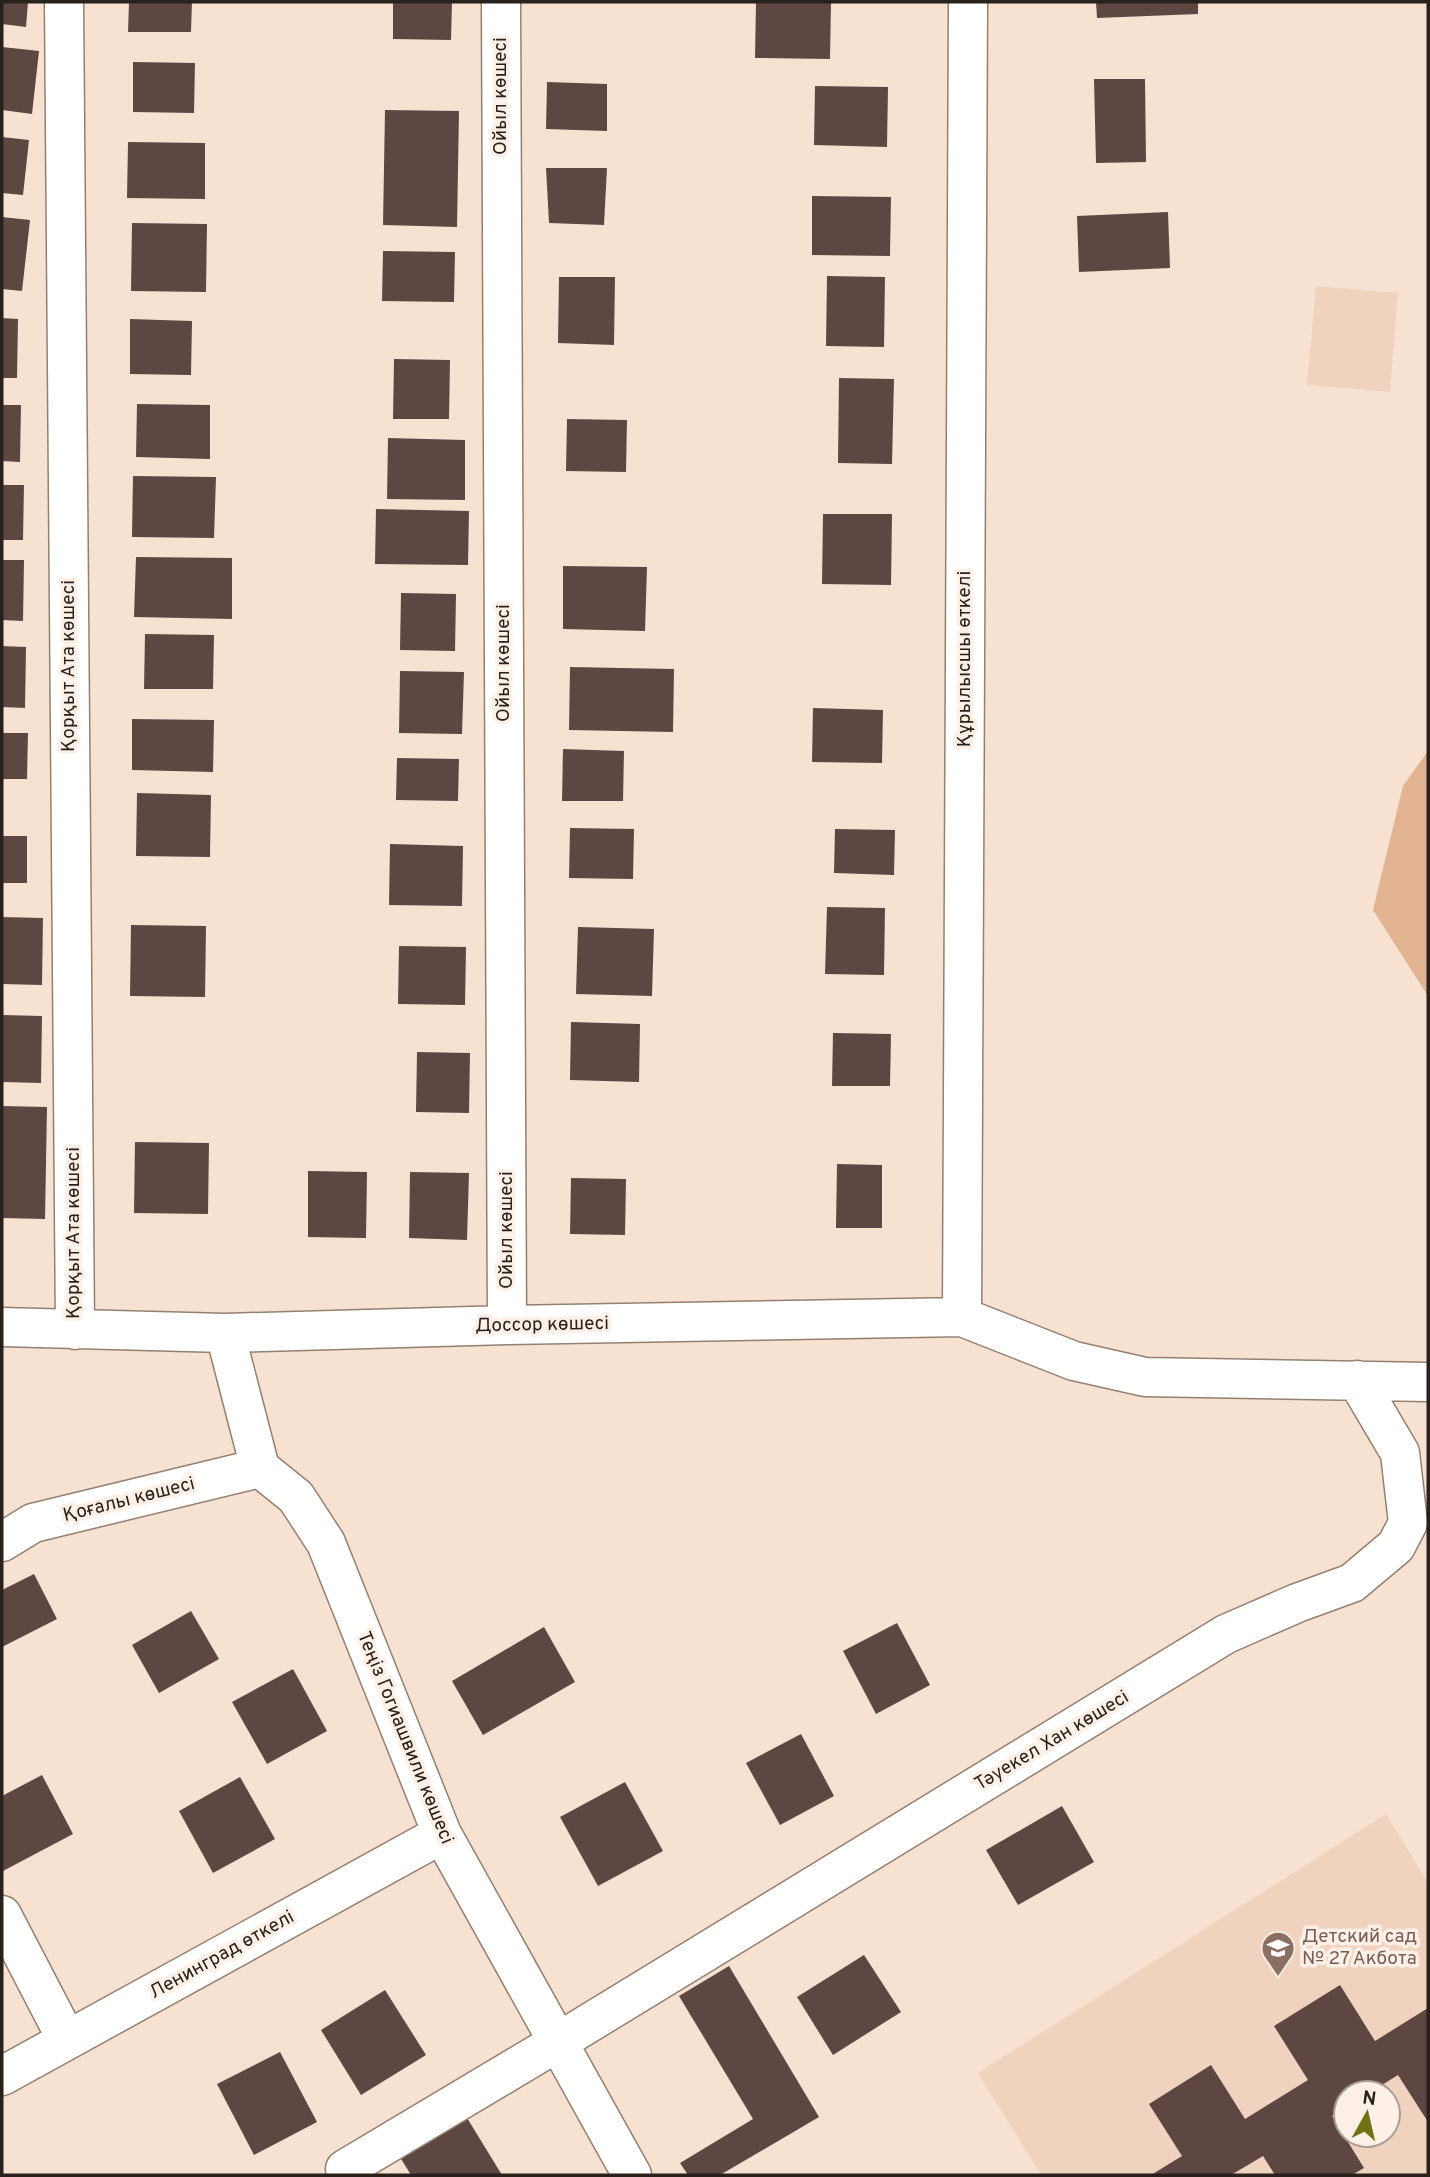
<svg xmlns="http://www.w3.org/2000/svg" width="1430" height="2177" font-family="Overpass,sans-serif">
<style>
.built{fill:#f0d3bf;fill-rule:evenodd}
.green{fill:#e2b391}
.building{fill:#5e4743}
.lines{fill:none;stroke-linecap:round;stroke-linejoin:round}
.minor-casing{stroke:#948071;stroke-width:41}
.minor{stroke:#fff;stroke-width:38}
.labels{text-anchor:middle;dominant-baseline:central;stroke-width:7;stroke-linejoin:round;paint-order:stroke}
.street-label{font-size:19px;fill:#29211b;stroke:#fef0e6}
.education-label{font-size:19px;fill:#785e54;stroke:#fef0e6;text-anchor:start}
</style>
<rect width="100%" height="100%" fill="#f7e1d1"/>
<path class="built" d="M1316,286L1398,293L1390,392L1307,385Z
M1386,1814L1428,1883V2175H1041L978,2073ZM1346,2093H1388V2135H1346Z"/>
<path class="green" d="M1428,751V996L1373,910L1403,786Z"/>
<path class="building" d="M2,2H28L26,27L2,24Z
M129,2H192L191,32H128Z
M393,2H452L451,40L393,39Z
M756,2H831L830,59L755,58Z
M1096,2H1198V14L1097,18Z
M2,47L39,51L32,114L2,110Z
M133,62L195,63L194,113L133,112Z
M1094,79H1145L1146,162L1096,163Z
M547,82L607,84V131L546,129Z
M815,86L888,87L887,147L814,145Z
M385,110L459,111L457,227L383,225Z
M2,137L29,140L23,195L2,193Z
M128,142L205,143V199L127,198Z
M546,168H607L604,225L549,223Z
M812,196L891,197L890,256L812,255Z
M1168,212L1170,268L1079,272L1077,216Z
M2,217L30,220L22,291L2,289Z
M132,223L207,224L206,292L131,291Z
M383,251L455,252L454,302L382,301Z
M827,276L885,277L884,347L826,346Z
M559,277H615L614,345L558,343Z
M2,318L18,319L17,378H2Z
M130,319L192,321L191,375L130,374Z
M394,359L450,360L449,419H393Z
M839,378L894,379L892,464L838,463Z
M137,404L210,405V459L136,457Z
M2,405H21L20,462L2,461Z
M567,419L627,420L626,472L566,471Z
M388,438L465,440V500L387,499Z
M133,476L216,477L214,538L132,537Z
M2,485H24L23,540H2Z
M376,509L469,511L468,565L375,564Z
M823,514H892L891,585L822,584Z
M136,557L232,558V619L134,617Z
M2,560H24L23,621L2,620Z
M563,566L647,567L645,631L563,629Z
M401,593L456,594L455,651L400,650Z
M145,634L214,635L213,689H144Z
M2,646L26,647L25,708L2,707Z
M570,667L674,669L673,732L569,730Z
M400,671L464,672L462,734L399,733Z
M813,708L883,710L882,763L812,762Z
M132,719L214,720L213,772L132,770Z
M2,733H28L27,779H2Z
M563,749L624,751L623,801H562Z
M397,758L459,759L458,801L396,800Z
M137,793L211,795L210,857L136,856Z
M570,828L634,829L633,879L569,878Z
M835,829L895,830L894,875L834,873Z
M2,836H27V883H2Z
M390,844L463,846L462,906L389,905Z
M827,907L885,908L884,975L825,974Z
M2,917L43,918L42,985L2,984Z
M131,925L206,926L205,997L130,996Z
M578,927L654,929L652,996L576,994Z
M399,946L466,947L465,1005L398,1004Z
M2,1015L42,1016L41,1083L2,1082Z
M571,1022L640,1024L639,1082L570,1080Z
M833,1033L891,1034L890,1086H832Z
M417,1052L470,1053L469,1113L416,1112Z
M2,1106L47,1107L45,1219L2,1218Z
M135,1142L209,1143L208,1214L134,1213Z
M837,1164L882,1165V1228H836Z
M308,1171L367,1172L366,1238L308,1237Z
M410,1172L469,1173L467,1240L409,1238Z
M571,1178L626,1179L625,1235L570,1234Z
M34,1574L57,1619L2,1647V1590Z
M191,1611L219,1659L159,1693L132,1645Z
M897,1623L930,1685L876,1714L843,1651Z
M544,1627L575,1682L483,1735L452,1681Z
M293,1669L327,1731L267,1764L232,1702Z
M801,1734L834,1796L780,1825L746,1763Z
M42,1775L73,1834L3,1871L2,1796Z
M240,1777L275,1839L213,1873L179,1811Z
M625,1782L663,1851L598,1886L560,1817Z
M1062,1806L1094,1862L1018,1905L986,1850Z
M864,1955L901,2012L833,2055L797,1997Z
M729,1966L819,2117L720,2175H688L680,2163L753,2119L679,1996Z
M1340,1985L1375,2041L1428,2008V2122L1398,2075L1369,2093H1346V2107L1332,2116L1364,2168L1352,2175H1275L1263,2156L1231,2175H1151L1182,2156L1149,2104L1211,2065L1245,2119L1308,2080L1274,2026Z
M385,1990L426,2055L361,2095L321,2030Z
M280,2052L317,2122L254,2155L217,2084Z
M464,2113L502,2175H411L398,2154Z"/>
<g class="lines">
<defs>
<path id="minor" d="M64,2L75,1330
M501,2L507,1325
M962,1317L968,2
M2,1327L225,1333L507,1325L962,1317L1074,1361L1145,1377L1428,1382
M225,1333L260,1468L296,1497L326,1543L442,1834L632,2175
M2,1542L33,1523L260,1468
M2,1915L67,2040
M2,2076L442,1834
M348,2175L345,2169L558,2042L1226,1634L1297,1603L1352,1583L1396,1546L1408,1523L1400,1453L1357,1380"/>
</defs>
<use href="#minor" class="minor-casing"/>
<use href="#minor" class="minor"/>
</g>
<defs>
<symbol id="school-pin" viewBox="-11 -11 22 30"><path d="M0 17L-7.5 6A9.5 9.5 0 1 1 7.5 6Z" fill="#8d6e63" stroke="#fef0e6"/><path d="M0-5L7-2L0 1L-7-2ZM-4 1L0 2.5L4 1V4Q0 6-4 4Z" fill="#fff"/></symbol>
</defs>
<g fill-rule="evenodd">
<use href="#school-pin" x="1259" y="1929" width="38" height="52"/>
</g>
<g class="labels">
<g class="street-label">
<text transform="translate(501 96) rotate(-90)">Ойыл көшесі</text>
<text transform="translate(965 659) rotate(-90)">Құрылысшы өткелі</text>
<text transform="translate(504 663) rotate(-90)">Ойыл көшесі</text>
<text transform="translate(69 666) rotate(-90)">Қорқыт Ата көшесi</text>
<text transform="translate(507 1230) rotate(-90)">Ойыл көшесі</text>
<text transform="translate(74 1233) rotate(-90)">Қорқыт Ата көшесi</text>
<text transform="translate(542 1325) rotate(-1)">Доссор көшесі</text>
<text transform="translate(129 1500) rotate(-14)">Қоғалы көшесі</text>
<text transform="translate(405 1738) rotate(68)">Теңіз Гогиашвили көшесі</text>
<text transform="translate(1052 1741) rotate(-31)">Тәуекел Хан көшесі</text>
<text transform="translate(222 1955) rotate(-29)">Ленинград өткелі</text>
</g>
<g class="education-label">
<text x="1302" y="1937">Детский сад<tspan x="1302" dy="22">№ 27 Акбота</tspan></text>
</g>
</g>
<rect width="1430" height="2177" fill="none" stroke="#29211b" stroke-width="7"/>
<g transform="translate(1367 2114) rotate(8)"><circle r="33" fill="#fef0e6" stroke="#a99d95" stroke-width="2"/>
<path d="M0-5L12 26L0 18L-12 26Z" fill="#727114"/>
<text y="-10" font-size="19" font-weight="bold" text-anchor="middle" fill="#29211b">N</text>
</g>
</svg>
